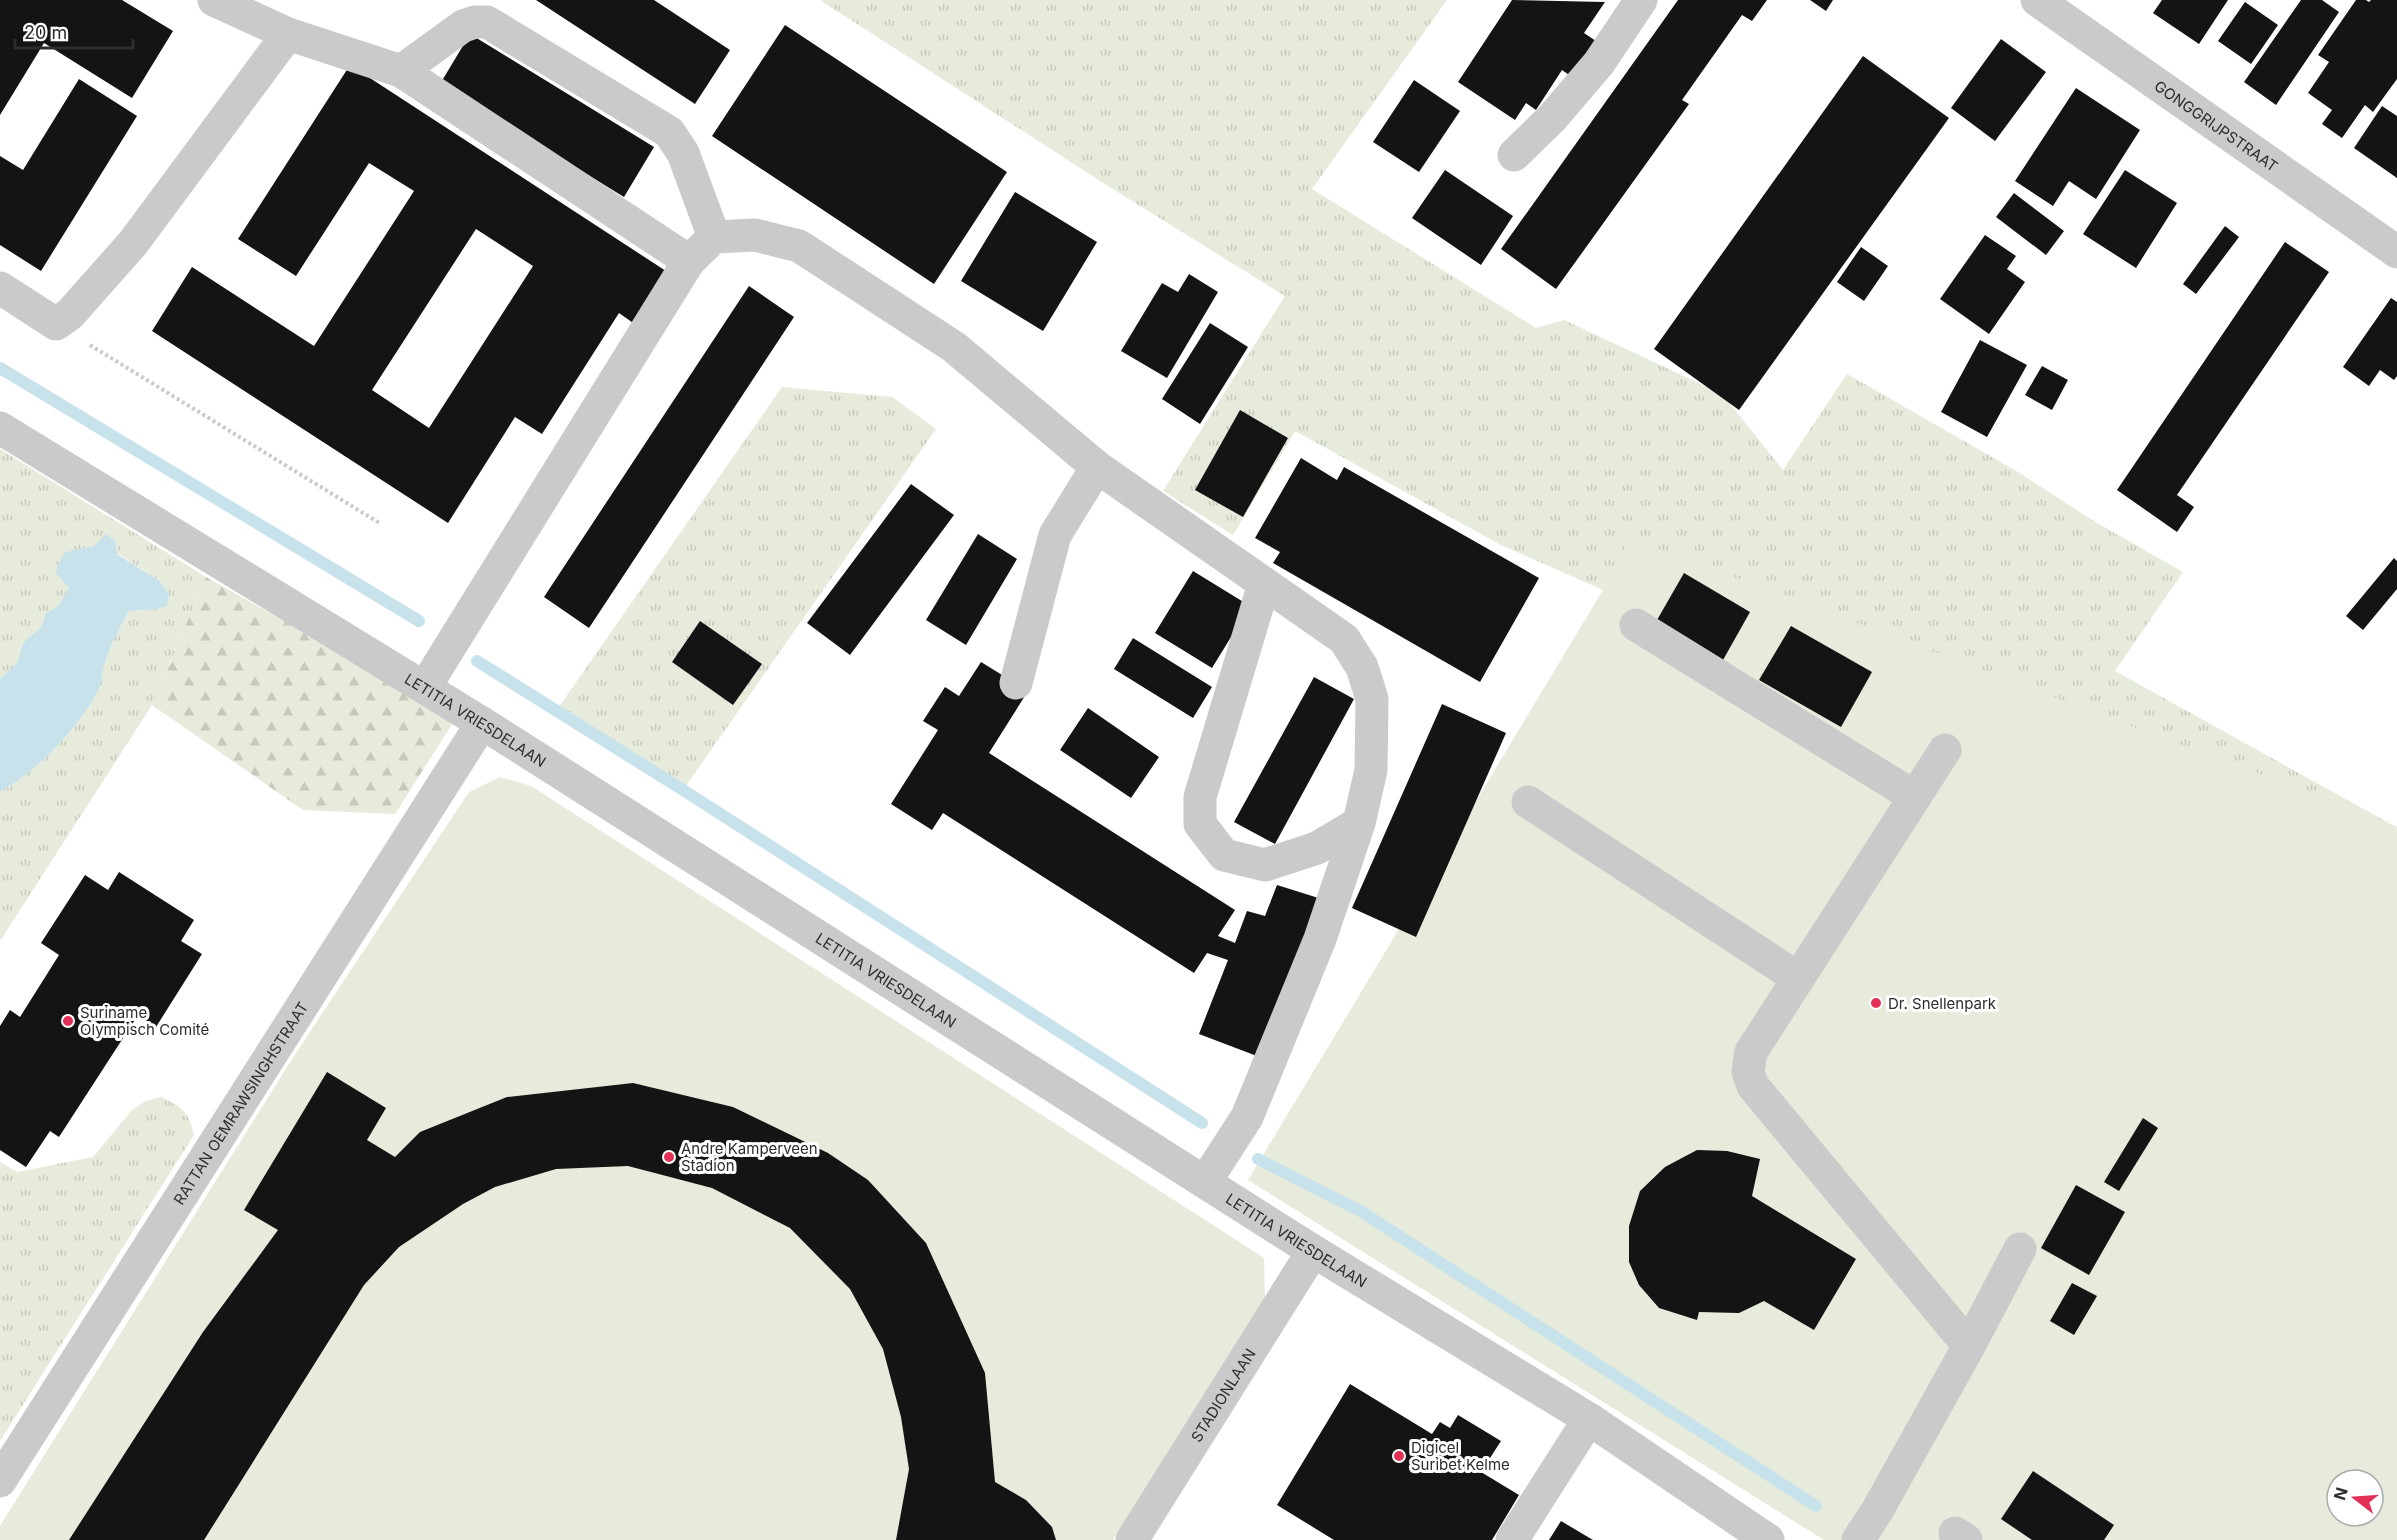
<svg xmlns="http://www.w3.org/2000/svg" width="2397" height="1540" font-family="Inter,sans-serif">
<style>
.grass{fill:url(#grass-tufts)}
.forest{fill:url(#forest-firs)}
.pitch{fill:#e6ebdb;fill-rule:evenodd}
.water{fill:#c7e2eb}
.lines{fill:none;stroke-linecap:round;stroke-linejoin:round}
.stream{stroke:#c7e2eb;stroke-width:12}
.building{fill:#141414;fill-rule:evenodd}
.path{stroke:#cacaca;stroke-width:4;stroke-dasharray:3 3;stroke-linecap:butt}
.minor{stroke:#cacaca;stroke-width:33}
.poi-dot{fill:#e33056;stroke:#fff;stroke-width:2}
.labels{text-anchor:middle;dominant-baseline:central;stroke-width:6;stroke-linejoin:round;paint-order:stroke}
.street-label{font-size:15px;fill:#2d2d2d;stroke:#fff}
.poi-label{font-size:15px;fill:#2d2d2d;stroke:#fff;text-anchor:start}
</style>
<defs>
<pattern id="grass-tufts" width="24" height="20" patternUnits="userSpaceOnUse" patternTransform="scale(1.5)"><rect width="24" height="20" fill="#e6ebdb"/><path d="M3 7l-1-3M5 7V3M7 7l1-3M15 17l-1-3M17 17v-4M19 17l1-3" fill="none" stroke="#c6cabc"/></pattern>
<pattern id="forest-firs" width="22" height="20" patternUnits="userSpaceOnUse" patternTransform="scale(1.5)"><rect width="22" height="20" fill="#e6ebdb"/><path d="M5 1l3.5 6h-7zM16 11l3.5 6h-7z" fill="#c6cabc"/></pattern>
</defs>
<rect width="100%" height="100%" fill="#fff"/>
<path class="grass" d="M820,0H1447L1312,189L1536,328L1564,320L1722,394L1783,470L1847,374L2018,472L2092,520L2183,572L2115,671L2387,822L1630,539L1603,590L1499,544L1295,431L1233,535L1163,491L1285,296L1108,186Z
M782,387L892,397L936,429L683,790L556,711Z
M0,449L206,577L152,705L0,941V792C37,771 80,727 99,689C103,680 102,670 105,661C111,644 120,627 129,611L157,609L169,594L160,581L118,554L115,541L93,547L80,548L69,588L58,606L46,613L41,627L23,643L17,663L0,679Z
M161,1097C182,1107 189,1112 194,1135L0,1441V1162L17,1172L93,1157L132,1110L146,1101Z"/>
<path class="forest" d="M206,577L456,718L395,814L303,810L152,705Z"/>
<path class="pitch" d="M1630,538L2387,822L2397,827V1540H1824L1248,1180L1603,590ZM2337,1480H2373V1516H2337Z
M500,777L531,786L1264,1258L1265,1302L1201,1407L1113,1540H0V1526L294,1056L469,792Z"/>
<path class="water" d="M106,534L115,541L118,555L160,581L169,594L167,606L157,609L129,611C120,627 111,644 105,662C102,670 103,681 99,689C80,727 37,771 0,792V679L17,663L23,643L41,627L46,613L58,606L69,588L55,572L64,553L80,548L93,547Z"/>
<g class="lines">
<path class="stream" d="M0,368L419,621
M477,661L683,790L1202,1123
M1258,1159L1362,1212L1816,1506"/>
</g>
<path class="building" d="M0,0H122L173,31L132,98L44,43L0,115Z
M536,0H654L730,50L695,104Z
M1512,0L1605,2L1584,33L1596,41L1572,77L1562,70L1536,110L1526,103L1515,120L1458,82Z
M1678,0H1767L1752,21L1742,15L1682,100L1689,104L1556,289L1501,249Z
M1810,0H1833L1826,11Z
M2162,0H2228L2199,44L2153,13Z
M2301,0H2322L2339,12L2276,105L2244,82Z
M2356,0H2366L2369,2L2371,0H2397V79L2373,112L2365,105L2342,138L2322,124L2332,110L2308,93L2329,62L2318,55Z
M2245,2L2278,25L2251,64L2218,41Z
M785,25L1007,172L934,284L712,136Z
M470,34L654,147L624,197L440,84Z
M2001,39L2046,72L1995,141L1951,108Z
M1863,56L1949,118L1739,410L1654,349Z
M350,65L669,273L636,325L619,313L542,434L515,417L448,523L152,331L192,267L314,346L414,191L369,163L296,276L238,239ZM476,229L533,266L429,428L372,390Z
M79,79L137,116L41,271L0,245V156L23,170Z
M1414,80L1460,111L1419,172L1373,142Z
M2076,88L2140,130L2096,199L2069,181L2053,206L2015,181Z
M2382,106L2397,116V178L2354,148Z
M1445,170L1513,216L1481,265L1412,218Z
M2125,170L2177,203L2136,268L2083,234Z
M1015,192L1097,242L1043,331L961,281Z
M2014,193L2064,231L2046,255L1996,217Z
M2225,226L2239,237L2196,294L2183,284Z
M1985,235L2016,256L2007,269L2025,282L1989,334L1940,299Z
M2285,242L2329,272L2177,495L2194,507L2177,532L2117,490Z
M1861,247L1888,266L1864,301L1837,282Z
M1189,274L1218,292L1167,378L1121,351L1162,283L1178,292Z
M749,286L794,317L589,628L544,597Z
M2391,298L2397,302V376L2394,380L2380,370L2369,386L2343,367Z
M1210,323L1248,347L1200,424L1162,399Z
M1980,340L2027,365L1987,437L1941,412Z
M2042,366L2068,380L2052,410L2025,395Z
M1240,410L1288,438L1243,517L1195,490Z
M1301,458L1337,480L1344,467L1539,578L1480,682L1273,563L1280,552L1255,538Z
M911,484L954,515L850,655L807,623Z
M978,534L1017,559L966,645L926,620Z
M2394,558L2397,561V589L2363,630L2346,616Z
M1193,571L1250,606L1212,668L1155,633Z
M1684,573L1750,612L1723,660L1657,620Z
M700,621L762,664L733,705L672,662Z
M1791,626L1872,672L1841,727L1759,680Z
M1133,638L1212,687L1193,718L1114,669Z
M981,662L1028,691L989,753L1235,910L1218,936L1235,943L1247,911L1265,916L1277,885L1328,901L1270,1061L1199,1034L1228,960L1207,953L1194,973L943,813L932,830L891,804L938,730L923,721L945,687L959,696Z
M1314,677L1354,699L1275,844L1234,822Z
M1442,704L1506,733L1416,937L1352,908Z
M1088,708L1159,757L1131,798L1060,750Z
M119,872L194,920L181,941L202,954L156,1027L138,1015L59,1137L50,1131L26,1167L0,1150V1026L10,1010L20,1017L59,955L41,943L85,875L108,890Z
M327,1072L386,1108L367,1140L395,1157L420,1132L507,1097L633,1083L733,1107L828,1153L868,1180L926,1243L985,1373L995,1482L1026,1500L1052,1527L1056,1540H896L909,1469L901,1417L883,1349L850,1289L790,1228L712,1188L628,1166L556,1169L495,1187L463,1204L399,1247L364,1285L204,1540H69L203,1332L278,1230L244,1210Z
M2143,1118L2158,1128L2119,1191L2104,1182Z
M1697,1150L1727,1151L1760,1159L1752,1196L1856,1259L1814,1330L1764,1301L1739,1313L1699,1312L1697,1320L1659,1308L1639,1285L1629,1262V1226L1640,1191L1665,1167Z
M2076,1185L2125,1212L2089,1275L2041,1248Z
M2072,1283L2097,1296L2074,1335L2050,1321Z
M1350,1384L1432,1434L1440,1422L1450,1428L1458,1415L1501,1441L1481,1472L1519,1495L1492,1540H1334L1277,1505Z
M2033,1471L2114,1525L2104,1540H2032L2001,1519Z
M1561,1521L1593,1540H1549Z"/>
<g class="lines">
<path class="path" d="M90,345L381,524"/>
<g class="minor">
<path d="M214,0L288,34L401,71L689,261L425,687"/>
<path id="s1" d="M2037,0L2397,252"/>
<path d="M401,71L463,26L475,22H487L669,132L683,153L714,237"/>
<path d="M1514,155L1552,118L1599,63L1641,0"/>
<path d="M689,261L714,237L755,235L799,246L954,347L1097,467L1344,639L1362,667L1372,699L1371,770L1359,823L1320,939L1247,1117L1205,1182"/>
<path d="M0,288L56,324L70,314L133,243L288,34"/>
<path id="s2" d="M0,428L482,723L1313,1251L1589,1419L1768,1540"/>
<path d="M1264,584L1200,797V824L1224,855L1265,865L1317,848L1359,823"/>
<path d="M1636,625L1915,797"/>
<path d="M1016,683L1055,535L1097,467"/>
<path d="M1945,750L1751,1052L1748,1072L1753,1086L1969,1346"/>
<path d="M1528,802L1798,978"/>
<path id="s3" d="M0,1481L482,723"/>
<path d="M1955,1533L1966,1540"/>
<path id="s4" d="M1132,1540L1313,1251"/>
<path d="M1512,1540L1589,1419"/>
<path d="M1858,1540L1877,1511L1969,1346L2020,1249"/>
</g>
</g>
<g class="poi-dot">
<circle cx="1876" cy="1003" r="6"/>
<circle cx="68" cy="1021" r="6"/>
<circle cx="669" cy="1157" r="6"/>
<circle cx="1399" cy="1456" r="6"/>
</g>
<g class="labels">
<g class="street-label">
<text stroke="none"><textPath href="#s1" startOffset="219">GONGGRIJPSTRAAT</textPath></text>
<text stroke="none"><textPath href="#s2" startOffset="558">LETITIA VRIESDELAAN</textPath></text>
<text stroke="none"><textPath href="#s2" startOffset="1044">LETITIA VRIESDELAAN</textPath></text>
<text stroke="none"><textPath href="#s3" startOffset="448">RATTAN OEMRAWSINGHSTRAAT</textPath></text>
<text stroke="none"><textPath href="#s2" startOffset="1530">LETITIA VRIESDELAAN</textPath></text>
<text stroke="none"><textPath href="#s4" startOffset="171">STADIONLAAN</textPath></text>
</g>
<g class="poi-label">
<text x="1888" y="1003">Dr. Snellenpark</text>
<text x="80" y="1012">Suriname<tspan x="80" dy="17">Olympisch Comité</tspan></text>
<text x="681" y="1148">Andre Kamperveen<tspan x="681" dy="17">Stadion</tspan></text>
<text x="1411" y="1447">Digicel<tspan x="1411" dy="17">Suribet Kelme</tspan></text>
</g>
</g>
<g transform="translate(2355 1498) rotate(287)"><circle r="28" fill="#ffffff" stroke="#ababab" stroke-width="1.5"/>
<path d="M0-4.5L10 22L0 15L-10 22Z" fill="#e33056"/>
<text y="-9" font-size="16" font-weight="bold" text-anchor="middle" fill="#2d2d2d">N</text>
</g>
<path d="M15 39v9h118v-9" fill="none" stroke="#2d2d2d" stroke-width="3"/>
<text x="24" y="39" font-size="18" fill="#2d2d2d" stroke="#ffffff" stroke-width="4.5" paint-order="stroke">20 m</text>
</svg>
